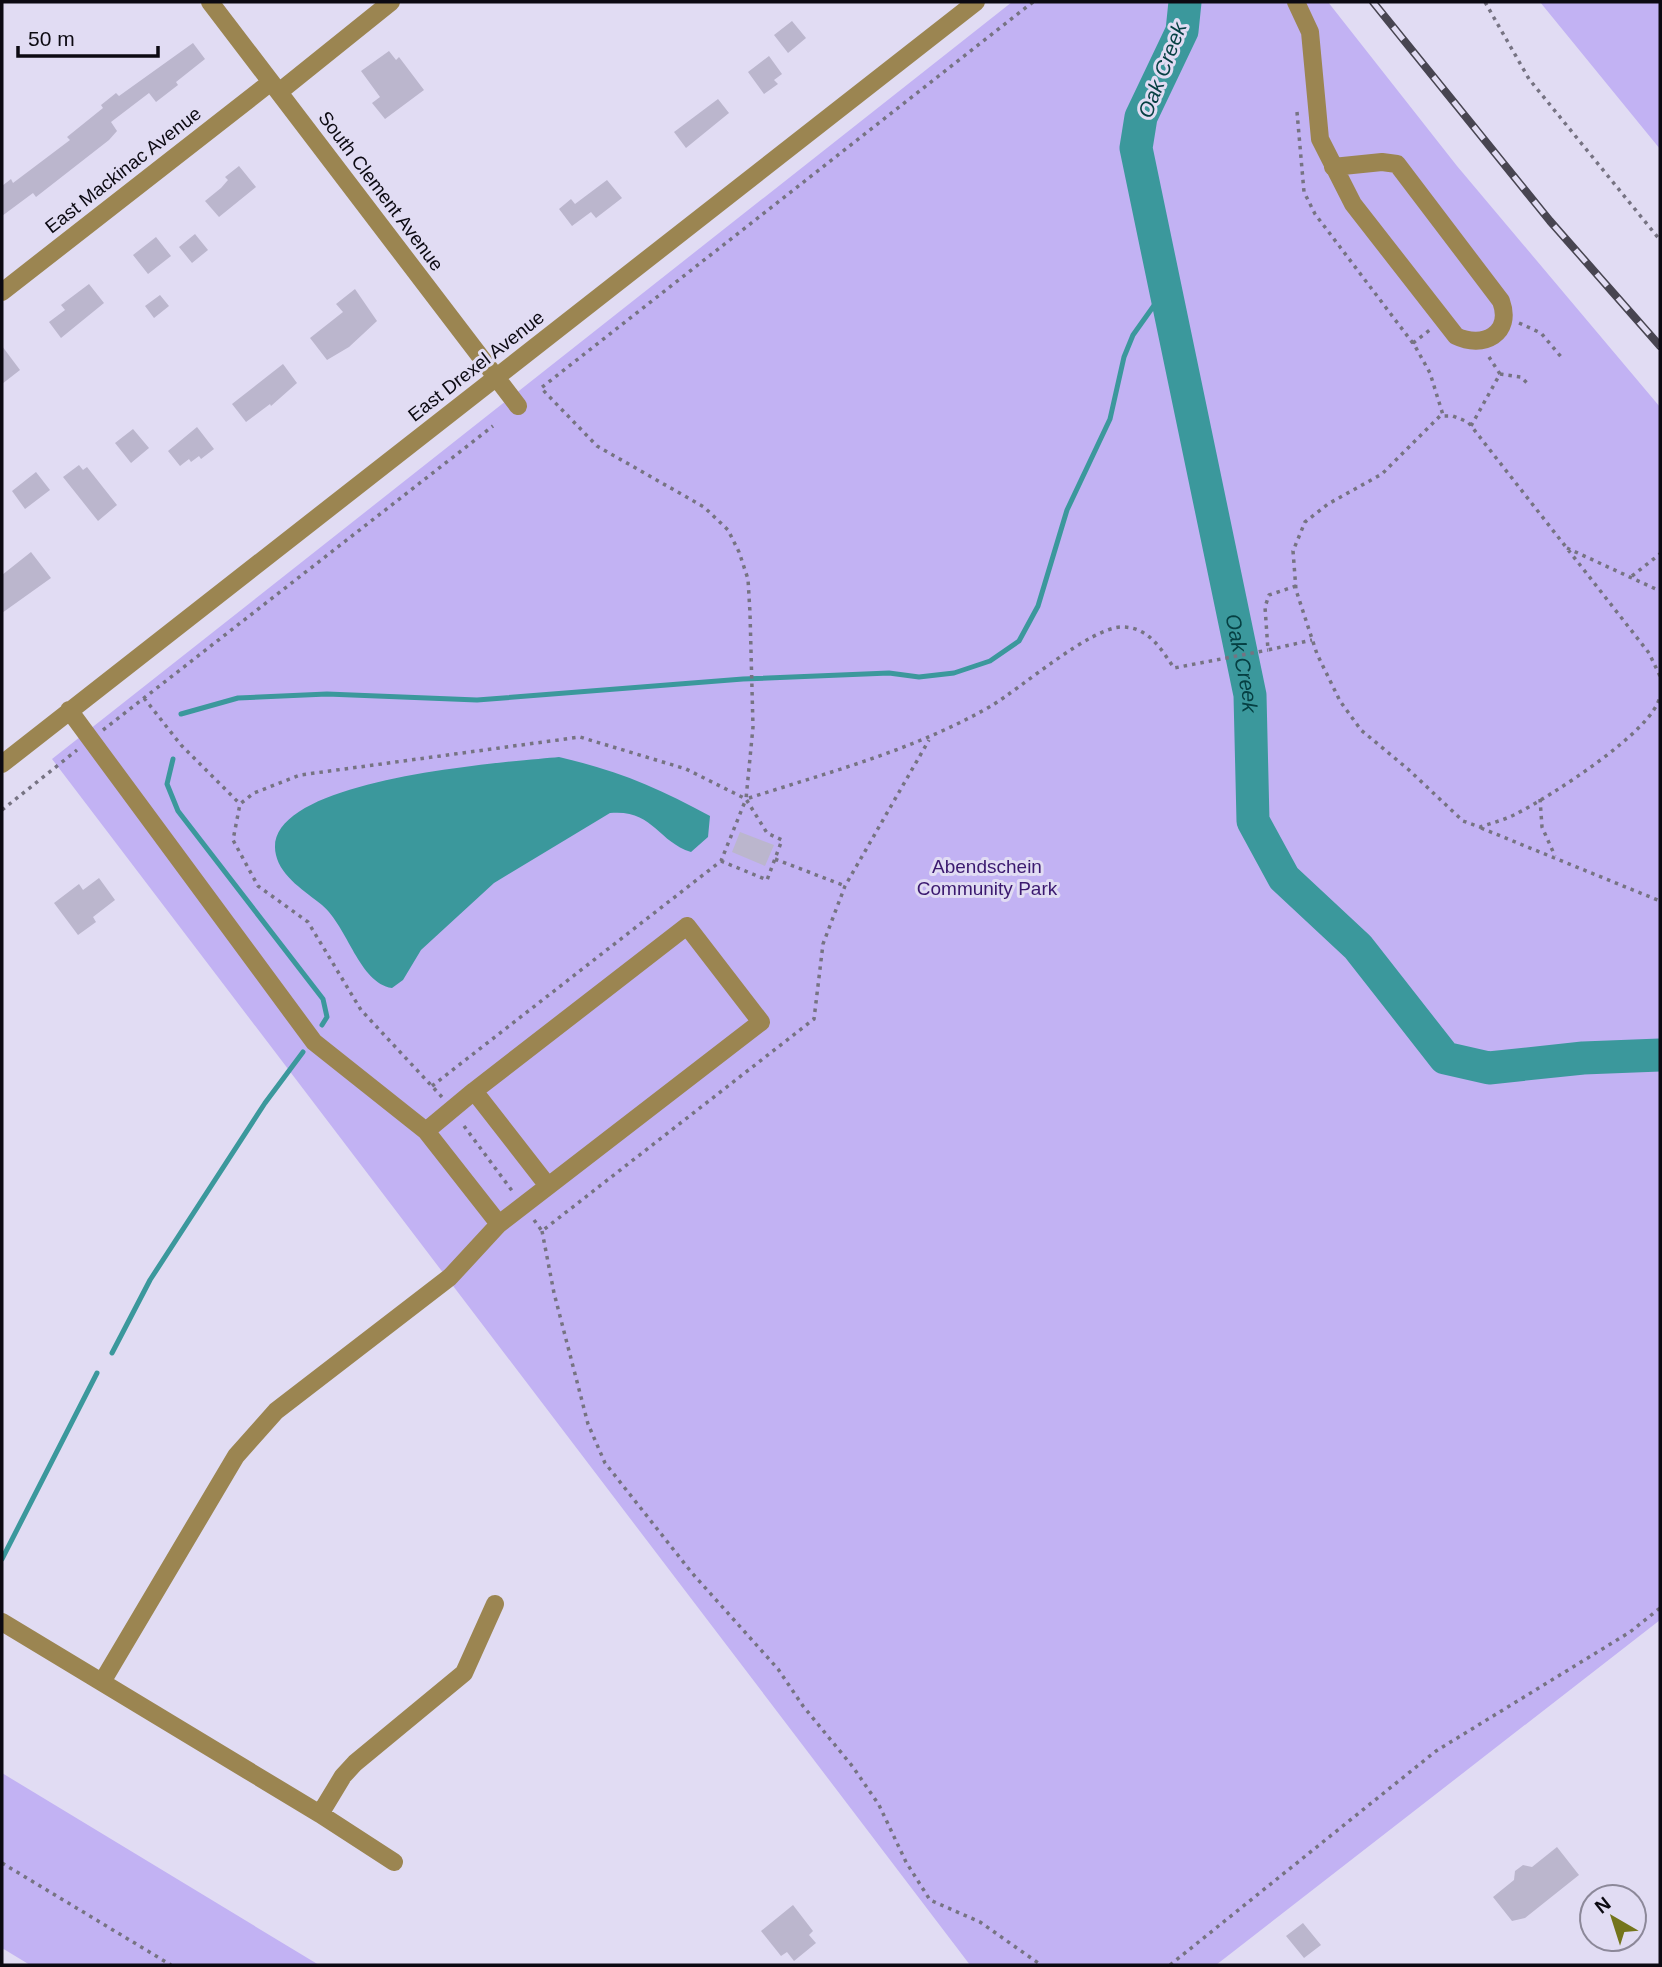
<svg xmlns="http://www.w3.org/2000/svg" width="1662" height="1967" font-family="Arial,sans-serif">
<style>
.green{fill:#c2b2f3}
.water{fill:#3b989c}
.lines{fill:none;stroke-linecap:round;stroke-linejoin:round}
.stream{stroke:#3b989c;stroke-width:5}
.river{stroke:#3b989c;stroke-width:33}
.building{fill:#bbb6cd}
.path{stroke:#767382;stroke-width:3.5;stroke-dasharray:3.5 5;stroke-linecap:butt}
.minor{stroke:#9b8551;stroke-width:18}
.rail-casing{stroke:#484551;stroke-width:8}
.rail{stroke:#e1dcf3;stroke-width:5;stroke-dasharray:16;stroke-linecap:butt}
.labels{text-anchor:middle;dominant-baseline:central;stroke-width:6;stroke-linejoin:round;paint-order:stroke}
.street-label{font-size:19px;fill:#0c0a12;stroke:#e1dcf3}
.park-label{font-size:19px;fill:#3b196f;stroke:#e1dcf3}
.water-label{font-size:21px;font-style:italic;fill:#064043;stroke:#e1dcf3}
</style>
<rect width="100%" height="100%" fill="#e1dcf3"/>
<path class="green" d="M1012,2H1328L1457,166L1660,407V1620L1216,1965H970L52,759Z
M1540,2H1660V149Z
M2,1773L319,1965H30L2,1948Z"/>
<path class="water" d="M559,757C616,770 659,788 710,816L708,837L691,852C657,841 653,809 610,813L494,883L421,950L403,980L392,988C359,983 348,927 322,905C306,892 281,877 276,855C257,778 510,762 559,757Z"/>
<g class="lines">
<path class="stream" d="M181,714L238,698L327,694L477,700L743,679L889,673L919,677L954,673L990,661L1019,641L1038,606L1067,510L1110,419L1124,357L1133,335L1165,290
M173,759L167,784L178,811L323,999L327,1017L322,1025
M112,1353L150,1280L265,1103L303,1052
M2,1559L97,1373"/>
<path class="river" id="s1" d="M1185,2L1182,31L1141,117L1136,148L1250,695L1253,821L1284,878L1358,947L1445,1058L1489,1068L1583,1058L1660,1055"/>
</g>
<path class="building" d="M792,21L806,38L788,53L774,35Z
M193,43L205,59L176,82L178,85L156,102L149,93L111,122L117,131L109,140L36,197L33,193L2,216V186L11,179L13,183L70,140L67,137L103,108L101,105L116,93L119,96Z
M389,51L396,60L399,57L424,90L385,119L372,103L380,97L361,71Z
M769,56L782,74L774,80L778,84L764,94L748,72Z
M718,99L729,113L686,148L674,132Z
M239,166L256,187L219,217L205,201L221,188L228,180L225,177Z
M607,180L622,198L596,218L591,212L572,226L559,209L571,199L575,204Z
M195,234L208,250L192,263L179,247Z
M156,237L171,256L148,274L133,255Z
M89,284L104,303L61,338L49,322L65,310L61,305Z
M355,289L377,321L349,347L327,360L310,338L343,312L336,304Z
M160,295L169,306L154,318L145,306Z
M2,346L20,370L2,384Z
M283,364L297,383L271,406L270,404L246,422L232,404Z
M197,427L214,449L201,459L199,456L191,462L189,459L180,466L168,451Z
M133,429L149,448L131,463L115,443Z
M79,465L83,470L87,467L117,505L98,521L63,477Z
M36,472L50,490L25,509L12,491Z
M31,552L51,578L2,613V575Z
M740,832L774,845L765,866L732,852Z
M99,878L115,900L93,917L96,922L78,935L54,903L79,884L83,890Z
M1557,1847L1579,1875L1525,1918L1512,1921L1493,1897L1514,1880L1515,1871L1523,1865L1532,1867Z
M793,1905L813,1931L809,1935L816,1943L794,1961L787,1952L781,1956L761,1931Z
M1303,1923L1321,1945L1304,1958L1286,1936Z"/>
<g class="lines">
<path class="path" d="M1033,2L541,388L597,446L704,507L728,530L739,552L748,579L750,613L753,727L746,799C829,772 915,750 991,706C1021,688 1091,627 1122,627C1149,627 1161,649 1174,668L1268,650
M1485,2L1529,79L1660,240
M1297,112L1304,192L1315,214L1415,346L1430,373L1443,415
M1519,323L1541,333L1562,358
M1413,343L1431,329
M1500,374L1521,377L1528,384
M1471,426L1500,374L1489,357
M1567,548L1660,591
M1632,576L1660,554
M1296,586L1269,595L1265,607L1268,650L1312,640
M1660,676L1649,653L1468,422L1453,416H1440L1382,474L1328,504L1305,522L1293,551L1296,590L1317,654L1340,701L1361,730L1409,770L1463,821L1480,827C1492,823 1504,820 1516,814C1549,797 1654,731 1660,696
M144,698L181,745L240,804
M103,730L493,426
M1540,799L1542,827L1555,856
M2,810L77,750
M1481,828L1660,901
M775,859L845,886
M432,1086L721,861L746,799
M442,1097L361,1010L308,922L258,886L233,840L240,804L254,793L300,775L580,737L686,769L746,799L767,833L782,840L767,880L721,861
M464,1126L513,1192
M534,1220L542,1231L814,1019L823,944L845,886L929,740
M542,1231L554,1293L588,1424L605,1463L692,1573L778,1669L803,1706L853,1767L879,1805L906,1862L930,1900L980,1922L1041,1965
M2,1863L171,1965
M1170,1965L1436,1751L1630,1632L1660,1608"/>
<path class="minor" d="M210,2L518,406
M1296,2L1310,32L1320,139L1353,204L1456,336C1483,349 1513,334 1501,301L1397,164L1382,162L1333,167
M279,92L391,2
M2,292L271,82
M69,710L314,1042L426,1131L499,1224
M2,764L976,2
M426,1131L474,1091
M2,1622L320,1814L394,1862
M102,1682L236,1456L276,1411L450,1277L499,1224L761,1022L687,926L474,1091L548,1186
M320,1814L343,1776L355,1763L464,1673L495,1604"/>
<defs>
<path id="rail" d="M1373,2L1550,221L1660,346"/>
</defs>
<use href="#rail" class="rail-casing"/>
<use href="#rail" class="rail"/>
</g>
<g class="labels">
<g class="street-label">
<text transform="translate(123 170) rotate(-38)">East Mackinac Avenue</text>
<text transform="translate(381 191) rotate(53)">South Clement Avenue</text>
<text transform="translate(476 366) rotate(-38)">East Drexel Avenue</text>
</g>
<g class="park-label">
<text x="987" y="866">Abendschein<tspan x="987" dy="22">Community Park</tspan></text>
</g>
<g class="water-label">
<text transform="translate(1162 70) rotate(-69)">Oak Creek</text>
<text stroke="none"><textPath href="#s1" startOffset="682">Oak Creek</textPath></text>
</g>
</g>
<rect width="1662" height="1967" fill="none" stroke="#0c0a12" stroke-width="7"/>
<g transform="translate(1613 1918) rotate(321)"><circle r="33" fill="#e1dcf3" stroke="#8c8899" stroke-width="2"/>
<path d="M0-5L12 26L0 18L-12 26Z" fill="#74751b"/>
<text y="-10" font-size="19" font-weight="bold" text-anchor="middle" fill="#0c0a12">N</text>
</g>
<path d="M18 46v10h140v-10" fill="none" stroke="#0c0a12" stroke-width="3.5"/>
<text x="28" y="46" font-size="21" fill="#0c0a12" stroke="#e1dcf3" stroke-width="5" paint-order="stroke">50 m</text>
</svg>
